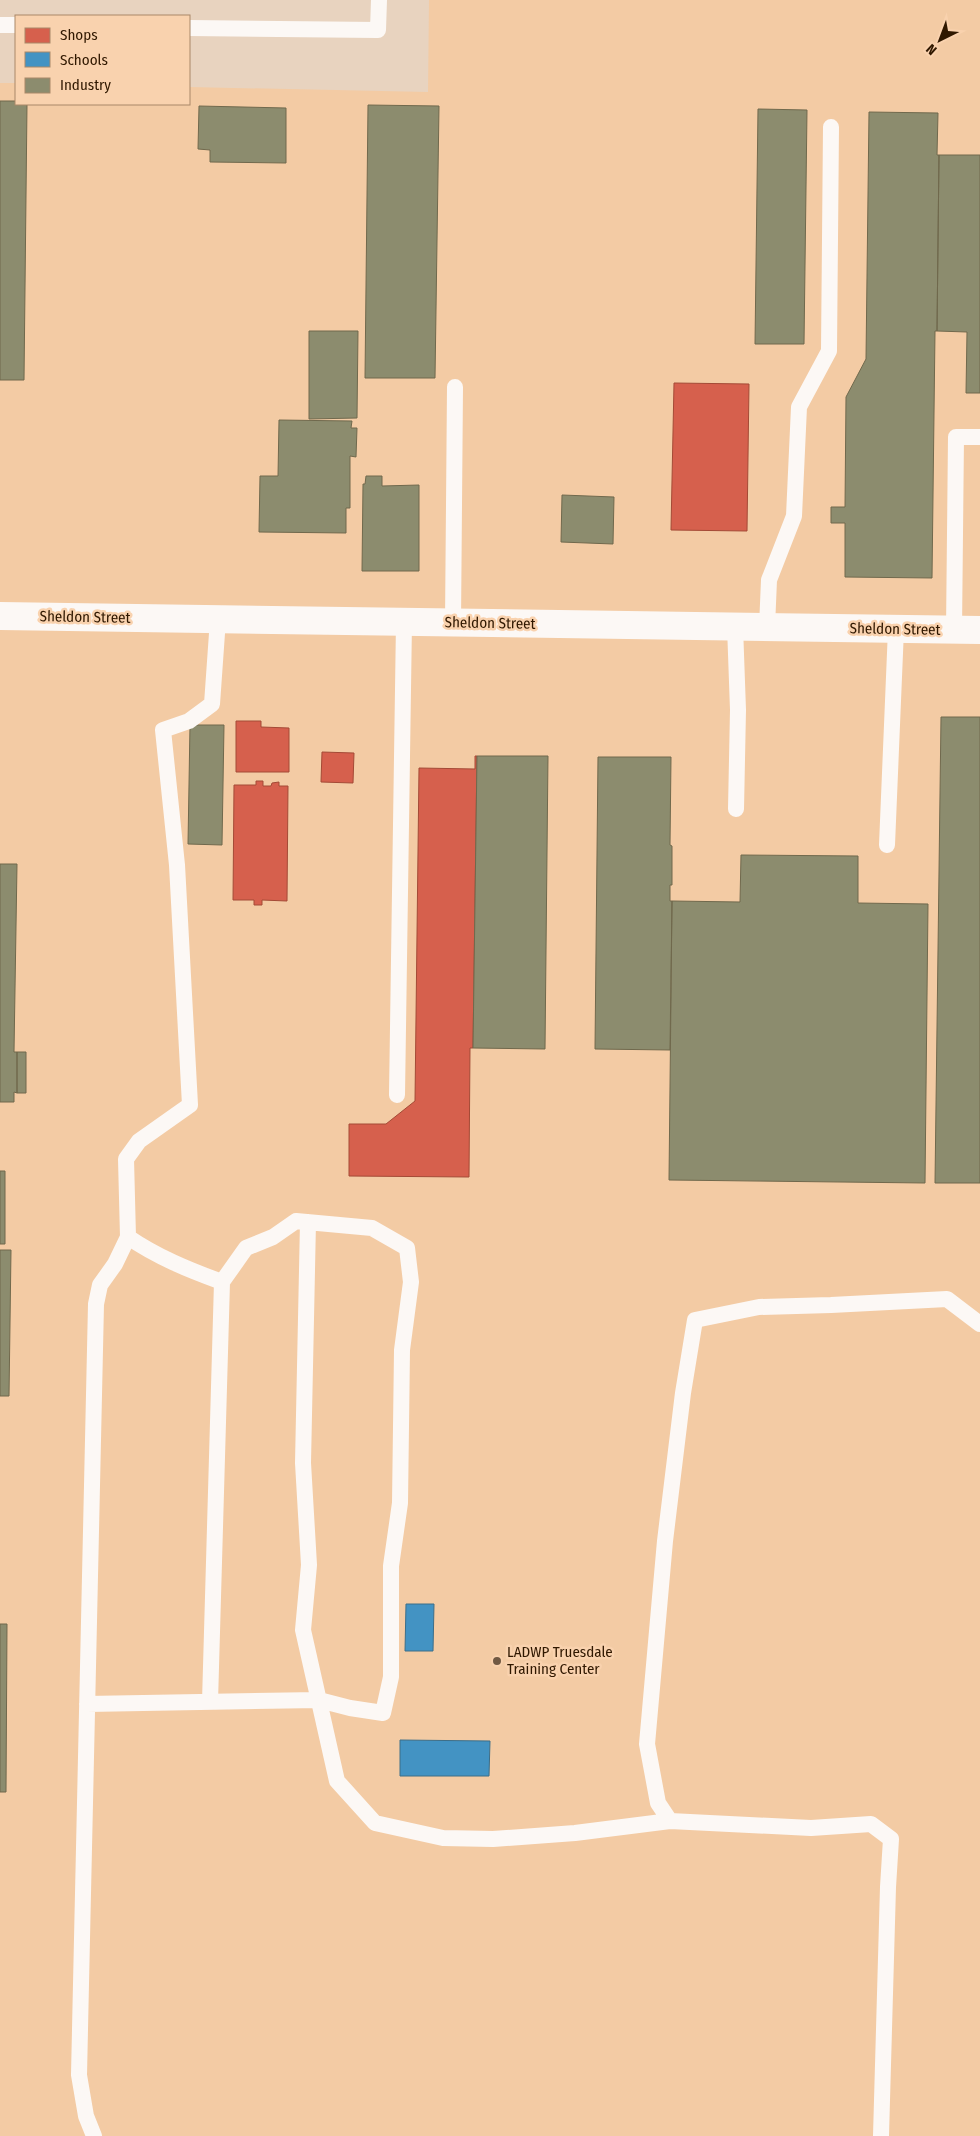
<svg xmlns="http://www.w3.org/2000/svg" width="980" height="2136" font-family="'Fira Sans Condensed',sans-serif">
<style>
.built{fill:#f3cba4}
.shops{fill:#d6604d;stroke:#a44a36}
.schools{fill:#4393c3;stroke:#3d6e88}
.industry{fill:#8c8c6e;stroke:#70694d}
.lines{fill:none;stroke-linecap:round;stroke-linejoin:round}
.lane{stroke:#fcf8f5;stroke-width:16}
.secondary{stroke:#fcf8f5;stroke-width:28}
.poi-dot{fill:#705943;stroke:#f9d2ae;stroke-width:2}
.labels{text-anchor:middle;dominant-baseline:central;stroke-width:5;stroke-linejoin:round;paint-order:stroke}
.street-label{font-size:15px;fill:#301800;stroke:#f9d2ae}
.poi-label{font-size:15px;fill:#301800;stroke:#f9d2ae;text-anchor:start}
</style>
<rect width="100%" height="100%" fill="#e8d3bf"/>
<path class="built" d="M429,0H980V2136H0V83H16V104H189V87L428,92Z"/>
<path class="shops" d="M674,383L749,384L747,531L671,530Z
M236,721H261V727L289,728V772H236Z
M322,752L354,753L353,783L321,782Z
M475,756H477L473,1048H470L469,1177L349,1176V1124H386L415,1101L419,768L475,769Z
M256,781H263V786H271L272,783L279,782V786H288L287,901L262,900V905H254V900H233L234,785H256Z"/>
<path class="schools" d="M406,1604H434L433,1651H405Z
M400,1740L490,1741L489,1776H400Z"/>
<path class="industry" d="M0,101H16V104H27L24,380H0Z
M368,105L439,106L435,378H365Z
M199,106L286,108V163L210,162V150L198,149Z
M758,109L807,110L804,344H755Z
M869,112L938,113L937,155H939L937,331H935L932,578L845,577V523H831V507H845L846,397L866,359Z
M939,155H980V393H966L967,332L937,331Z
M309,331H358L357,418L309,419Z
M279,420L352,421L351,428H357L356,457L350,456V508H346V533L259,532L260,476H278Z
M366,476H382V486L419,485V571H362L363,484H365Z
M562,495L614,497L613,544L561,542Z
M941,717H980V1183H935Z
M190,725H224L222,845L188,844Z
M477,756H548L545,1049L473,1048Z
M598,757H671L670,845L672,846V885H670V901H672L670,1050L595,1049Z
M741,855L858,856V903L928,904L925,1183L669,1180L672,901L740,902Z
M0,864H17L14,1052H17V1093L14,1092V1102H0Z
M17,1052H26V1093H17Z
M0,1171H5V1244H0Z
M0,1250H11L9,1396H0Z
M0,1624H7L6,1792H0Z"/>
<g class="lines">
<path class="lane" d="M0,25H16
M189,28L378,30L379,0
M453,623L455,387
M735,626L738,710L736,809
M767,627L769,580L794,516L799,407L829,351L831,127
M954,630L956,437H980
M887,845L896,629
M397,1095L404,622
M308,1222L303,1463L309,1565L303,1630L337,1781L375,1823L443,1838L493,1839L575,1833L670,1821
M128,1237C157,1257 189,1270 222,1282
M87,1704L319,1700L350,1708L383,1713L391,1677V1566L400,1503L402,1350L411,1282L407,1248L372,1228L296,1221L273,1237L246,1248L222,1282L210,1702
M94,2136L86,2116L79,2075L96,1304L100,1285L115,1264L128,1237L126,1159L139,1141L190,1105L177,865L163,730L189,721L212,704L218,619
M881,2136L888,1887L891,1839L871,1824L811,1828L670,1821L658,1803L647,1744L665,1541L683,1393L695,1320L759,1307L831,1305L947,1299L980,1324"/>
<path class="secondary" d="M0,616L980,630"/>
</g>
<circle class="poi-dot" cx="497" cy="1661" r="5"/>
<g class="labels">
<g class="street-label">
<text transform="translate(85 617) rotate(1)">Sheldon Street</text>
<text transform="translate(490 623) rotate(1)">Sheldon Street</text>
<text transform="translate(895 629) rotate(1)">Sheldon Street</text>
</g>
<g class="poi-label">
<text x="507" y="1652">LADWP Truesdale<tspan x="507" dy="17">Training Center</tspan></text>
</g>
</g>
<rect x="15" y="15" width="175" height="90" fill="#f9d2ae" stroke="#a98868"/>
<rect x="25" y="28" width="25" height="15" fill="#d6604d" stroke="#a98868"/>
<text x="60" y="40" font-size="15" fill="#301800">Shops</text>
<rect x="25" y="52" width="25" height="15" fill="#4393c3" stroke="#a98868"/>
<text x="60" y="65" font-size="15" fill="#301800">Schools</text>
<rect x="25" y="78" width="25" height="15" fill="#8c8c6e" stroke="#a98868"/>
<text x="60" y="90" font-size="15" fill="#301800">Industry</text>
<g transform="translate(940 40) rotate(222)" stroke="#f9d2ae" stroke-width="4" paint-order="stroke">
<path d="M0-4L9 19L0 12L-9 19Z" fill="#301800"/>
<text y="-8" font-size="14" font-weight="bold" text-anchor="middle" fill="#301800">N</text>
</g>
</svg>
